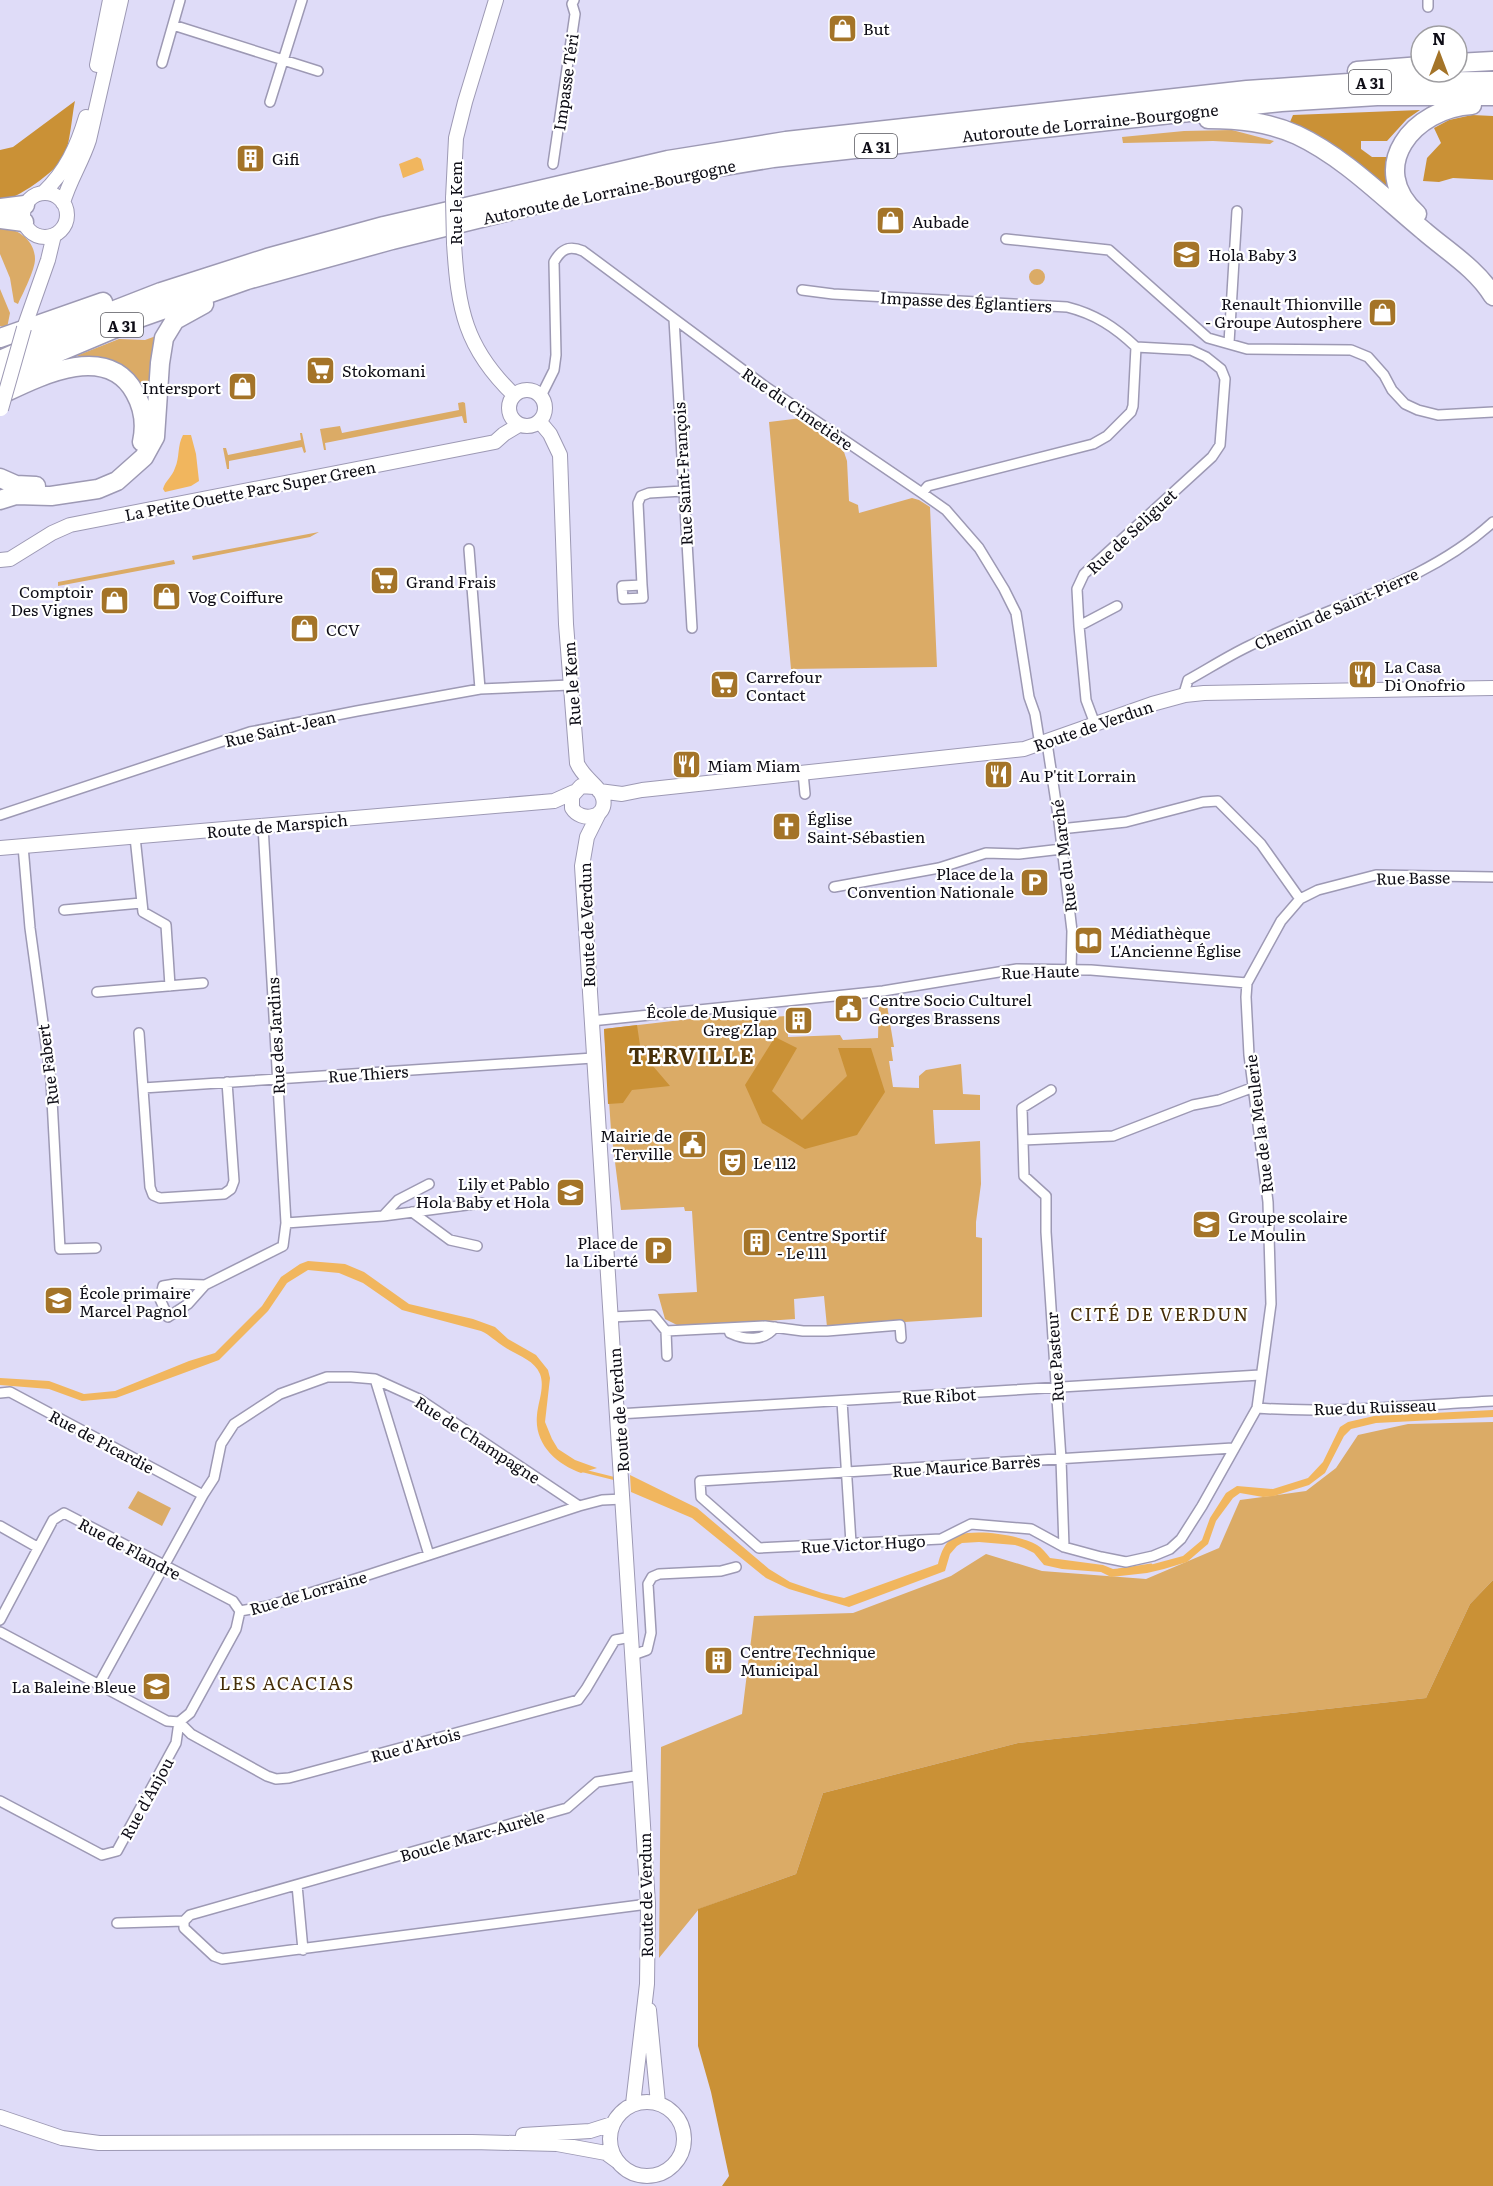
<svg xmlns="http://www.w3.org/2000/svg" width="1493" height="2186" font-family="Literata,serif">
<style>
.green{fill:#dbab66}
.forest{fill:#ca9136}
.water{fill:#f1b65e}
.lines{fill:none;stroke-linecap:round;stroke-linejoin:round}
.stream{stroke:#f1b65e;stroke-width:3}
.street-casing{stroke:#9d99b4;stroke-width:12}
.secondary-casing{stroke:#9d99b4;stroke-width:16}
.highway-casing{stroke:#9d99b4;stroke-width:21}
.street{stroke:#fff;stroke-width:9}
.secondary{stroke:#fff;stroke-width:14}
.highway{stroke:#fff;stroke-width:18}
.secondary-bridge-casing{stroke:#9d99b4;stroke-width:16;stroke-linecap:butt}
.secondary-bridge{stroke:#fff;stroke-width:14}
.labels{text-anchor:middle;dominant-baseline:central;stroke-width:4.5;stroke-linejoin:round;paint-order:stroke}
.shield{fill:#fff;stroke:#56565c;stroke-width:1.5}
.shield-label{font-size:15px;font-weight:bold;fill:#0e0d16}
.poi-label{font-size:16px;fill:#0e0d16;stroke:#fff;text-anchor:start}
.street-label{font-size:16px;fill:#0e0d16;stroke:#fff}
.neighbourhood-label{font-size:18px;letter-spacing:1.5px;fill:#462f0a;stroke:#fff}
.district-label{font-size:22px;font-weight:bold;letter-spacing:1.5px;fill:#462f0a;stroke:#fff}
</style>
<rect width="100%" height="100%" fill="#dfdcf8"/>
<path class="green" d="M1232,130L1274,141L1270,144L1213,141L1123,143L1122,137L1184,131Z
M0,227C17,228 35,240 35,259C35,270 23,293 18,304L14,302L10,278L0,254Z
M1029 277a8 8 0 1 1 16 0a8 8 0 1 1-16 0Z
M0,289L10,313L7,328L0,326Z
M156,336L152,351L150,393L146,395C128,364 111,358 76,356L119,339L145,340Z
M463,402L465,403L467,423H464L462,416L325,443L326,450H324L320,429L340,426L342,433L459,410L458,403Z
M802,418L827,440L837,445L844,452L847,461L849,501L858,505L859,513L912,498L919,500L930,507L937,667L791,669L769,422Z
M300,433H302L306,452L304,453L302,447L229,461V469H227L223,448H226L228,455L301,440Z
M319,532L310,537L193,560L192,556Z
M174,560L175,564L58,586V582Z
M886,999L894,1047H891L893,1061H889L893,1087L919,1088V1076L926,1070L961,1064L963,1094L980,1095V1110H933L935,1144L980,1141L981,1184L976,1222V1237L982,1238V1317L827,1327L824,1296L794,1299L795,1319L681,1327L665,1319L658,1294L697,1292L692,1211H685L684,1207L621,1210L611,1130L604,1029L750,1012L751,1018L787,1016L788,1037L840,1035L843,1040L878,1038L879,1000Z
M1493,1422V1580L1470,1604L1426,1698L1018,1743L823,1793L796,1874L699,1909L659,1958L661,1747L742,1714L754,1616L853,1613L951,1576L986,1554L1042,1571L1146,1579L1219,1548L1240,1500L1306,1491L1336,1468L1358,1435L1408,1424Z
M138,1491L171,1508L162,1526L128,1508Z"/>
<path class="forest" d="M75,101C72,115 70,145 64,156C57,171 16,200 0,201V150L13,147Z
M1420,110L1407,119L1387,141H1361V149L1372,157H1387V190L1333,149L1290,122L1293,115Z
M1472,115L1493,116V180L1453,178L1439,182L1423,181L1427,158L1441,143L1434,128L1449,120Z
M637,1025L641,1052L670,1086L632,1090L623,1103L608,1104L604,1029Z
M775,1037L797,1048L772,1091L802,1120L847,1076L838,1048H871L885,1092L857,1135L805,1149L762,1123L745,1085Z
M1493,1580V2186H722L729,2176L711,2092L698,2046V1909L796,1874L823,1793L1018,1743L1426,1698L1470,1604Z"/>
<path class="water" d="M417,157L421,159L424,170L403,178L399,164Z
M183,435H191L196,454L199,481L191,486L165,492L163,489C165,481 172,477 175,468C180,457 177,446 183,435Z
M308,1261L345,1264L364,1272L409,1304L473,1319L495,1327L508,1339L536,1355L548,1370L550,1378L545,1422L552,1439L558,1449L575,1460L597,1468L581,1473C556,1464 534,1444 537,1415C538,1402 545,1387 540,1374C534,1359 516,1355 503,1346C495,1341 490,1335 481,1331L402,1310L363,1283L339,1273L308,1270L287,1283L268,1311L219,1360L116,1398L82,1401L49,1389L0,1385V1378L49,1381L84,1394L115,1391L189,1361L215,1353L262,1306L281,1277L300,1264Z
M1493,1410V1417L1376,1423L1351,1429L1344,1436L1325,1473L1309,1485L1274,1496L1263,1497L1240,1493L1233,1498L1216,1521L1208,1544L1202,1549L1187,1562L1164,1569L1147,1573L1111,1577L1101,1572L1062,1569L1044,1565L1034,1553L1024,1548L1015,1545L979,1542L962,1543L957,1546L950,1554L945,1571L849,1607L789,1589L766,1578L692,1518L631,1492L630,1475L697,1508L769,1569L790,1582L822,1593L844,1598L938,1564C941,1553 945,1539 959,1535C977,1529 1020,1535 1037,1545C1042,1548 1046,1553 1050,1558L1103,1565L1113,1569L1146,1566L1183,1556L1202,1540L1210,1518L1226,1493L1237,1486L1273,1489L1308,1478L1323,1462L1340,1427L1348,1422L1374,1416Z"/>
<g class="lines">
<path class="stream" d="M584,1471L616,1479
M1119,1570L1151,1565"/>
<defs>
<path id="street" d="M1428,0V7
M173,25L318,71
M162,63L180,0
M270,102L302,0
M553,164L575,14L572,4L574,0
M1006,239L1109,250L1208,338L1247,349L1351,350L1368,357L1384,375L1392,390L1405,404L1418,410L1438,415L1493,412
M802,290L833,294L1067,307C1095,314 1115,327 1136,347L1133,406L1131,412L1107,436L1093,444L928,486L922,493
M674,319L692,628
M1229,343L1237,211
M541,396L554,370L556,355L554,262C561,249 569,245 583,251L766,387L922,493L946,510L979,548L1004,589L1016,613L1029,697L1035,714L1040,745
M469,549L480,689
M642,585L622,586L623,599L643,598L642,585L638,503L641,496L649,493L683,491
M1079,626L1117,606
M1185,695V690L1188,680C1208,669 1228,656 1249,646C1331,605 1424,585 1493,522
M1095,724L1086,700L1079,626L1077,589L1084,574L1212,457L1220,445L1225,379L1221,369L1206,357L1191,350L1136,347
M1047,743L1059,822L1072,931L1071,970
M803,773L805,794
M0,815L250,732L357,711L480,689L570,685
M1060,829L1126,822L1203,802L1218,801L1261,844L1300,899
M135,837L143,912L166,925L170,986
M23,846L30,928L51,1081L60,1249L96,1248
M834,887L939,868L986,853L1019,854L1062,849
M64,910L141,903
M97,992L203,983
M591,1021L883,991L1017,969L1091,970L1247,983
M139,1033L150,1187L153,1195L160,1198L224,1194L231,1189L234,1181L227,1082
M143,1088L593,1058
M1051,1090L1022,1108L1024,1176L1046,1196V1232L1061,1459L1064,1547
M1023,1140L1113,1136L1193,1105L1219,1100L1254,1087
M412,1212L450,1240L477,1246
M383,1216L398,1200L429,1184
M286,1223L383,1216L482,1203
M205,1285L175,1284L163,1286L160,1299L168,1317L188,1304L205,1285L283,1246L286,1223L263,826
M611,1317L653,1315L666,1331
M728,1328L730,1333C745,1340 764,1342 775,1327
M667,1356L666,1331L765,1326L803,1331H827L900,1325L901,1338
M375,1379L429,1555
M0,1393L10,1392L203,1495
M842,1401L851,1543
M1257,1408C1335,1414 1415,1405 1493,1401
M618,1414L1260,1375
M1233,1448L700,1481L701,1497L759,1548L941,1539L971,1524L1031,1529L1064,1547L1101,1557L1126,1562L1153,1556L1170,1549L1181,1539L1202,1506L1257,1408L1271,1304L1268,1202L1249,1055L1246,997L1247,983L1281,921L1300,899L1318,890L1376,875L1493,877
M0,1526L37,1547
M240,1611L268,1606L368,1575L579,1506L602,1500L623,1499
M0,1620L53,1520L64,1513L233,1601L240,1611
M0,1632L167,1721L179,1722
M633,1655L647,1650L651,1633L648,1584L652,1577L659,1574L721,1571L736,1567
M99,1684L203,1495L214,1478L221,1444L234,1424L280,1394L327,1377H351L375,1379L419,1399L579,1506
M179,1722L191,1734L267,1776L276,1779L289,1778L578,1700L586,1689L615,1640L631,1637
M179,1722L190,1713L236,1629L240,1611
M641,1775L597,1782L567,1808L190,1915L184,1921V1928L214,1956L222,1959L648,1904
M0,1801L102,1855L117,1851L176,1743L179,1722
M297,1885L303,1950
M117,1923L184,1921"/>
<path id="secondary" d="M97,65L110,0
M43,193C66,171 77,147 86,117
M23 215a22 22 0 1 1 44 0a22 22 0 1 1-44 0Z
M453,198L456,138L465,102L496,0
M63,203C69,181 82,162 89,140L121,0
M454,243C458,309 465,348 514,395
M24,328L48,260L54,235
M509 408a18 18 0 1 1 36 0a18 18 0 1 1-36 0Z
M540,422L550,434L560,455L566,624L577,763C583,778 600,786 603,798C608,818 581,823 572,808V796L581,786L594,787
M0,560L10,559L52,533L70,525L495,442L504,434L519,425
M599,791L622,794L642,790L1024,749L1152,704L1185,695L1204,693L1493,688
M599,813L587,837L582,866L648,1904L647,1984L633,2104
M0,848L554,801L574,792
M649,2010L658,2103
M610 2139a37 37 0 1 1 74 0a37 37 0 1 1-74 0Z
M0,2117L62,2138L99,2143L472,2142L557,2144L606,2153L617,2161
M523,2135L590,2131L612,2124"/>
<path id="highway" d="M1457,63L1493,61
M1357,71L1421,66
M1208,119C1239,119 1268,122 1297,135C1344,157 1384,198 1424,231C1447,251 1477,269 1493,296
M0,208L25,205
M1417,214C1365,167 1414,108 1472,105
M0,219L24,222
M0,338L103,302
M0,360L102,315L161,292L267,258L384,226L668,160L786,141L1247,90L1363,82L1493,81
M0,377L142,317L247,280L392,240L571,196L670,175L773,158L1281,102L1377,96H1493
M0,395C38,377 107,341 135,393C144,409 146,424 142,442
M0,478L16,485L36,486
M0,500L16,495L51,496L98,489L117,481L144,457L155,437L160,363L164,338L175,320L204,304"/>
</defs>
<use href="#street" class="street-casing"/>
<use href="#secondary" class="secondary-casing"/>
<use href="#highway" class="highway-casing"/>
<use href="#street" class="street"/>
<use href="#secondary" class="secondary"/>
<use href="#highway" class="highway"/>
<defs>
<path id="secondary-bridge" d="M453,198L454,243
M1,409L24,328"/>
</defs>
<use href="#secondary-bridge" class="secondary-bridge-casing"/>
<use href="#secondary-bridge" class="secondary-bridge"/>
</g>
<defs>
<symbol id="shop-square" viewBox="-11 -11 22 22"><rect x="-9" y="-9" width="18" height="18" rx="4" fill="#a47428" stroke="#fff"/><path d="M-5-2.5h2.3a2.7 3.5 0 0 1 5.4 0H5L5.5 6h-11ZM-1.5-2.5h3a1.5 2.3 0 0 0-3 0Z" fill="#fff"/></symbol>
<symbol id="building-square" viewBox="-11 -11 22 22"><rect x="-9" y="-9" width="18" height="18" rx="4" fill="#a47428" stroke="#fff"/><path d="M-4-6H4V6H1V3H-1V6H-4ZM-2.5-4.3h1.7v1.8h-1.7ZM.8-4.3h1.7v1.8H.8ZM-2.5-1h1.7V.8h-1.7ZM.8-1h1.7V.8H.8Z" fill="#fff"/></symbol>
<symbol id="school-square" viewBox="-11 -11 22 22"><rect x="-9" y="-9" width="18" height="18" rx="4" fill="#a47428" stroke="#fff"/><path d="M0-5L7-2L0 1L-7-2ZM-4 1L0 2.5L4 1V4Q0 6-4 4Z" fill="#fff"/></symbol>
<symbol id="supermarket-square" viewBox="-11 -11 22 22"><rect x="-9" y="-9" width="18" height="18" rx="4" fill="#a47428" stroke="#fff"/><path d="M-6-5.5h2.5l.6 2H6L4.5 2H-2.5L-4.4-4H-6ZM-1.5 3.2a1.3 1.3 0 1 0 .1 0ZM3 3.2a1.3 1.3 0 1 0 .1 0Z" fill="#fff"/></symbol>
<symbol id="restaurant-square" viewBox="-11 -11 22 22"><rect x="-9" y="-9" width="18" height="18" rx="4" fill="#a47428" stroke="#fff"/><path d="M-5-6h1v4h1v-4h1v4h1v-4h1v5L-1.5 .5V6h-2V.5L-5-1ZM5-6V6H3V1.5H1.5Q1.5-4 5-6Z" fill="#fff"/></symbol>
<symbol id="church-square" viewBox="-11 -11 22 22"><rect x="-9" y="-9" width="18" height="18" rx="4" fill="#a47428" stroke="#fff"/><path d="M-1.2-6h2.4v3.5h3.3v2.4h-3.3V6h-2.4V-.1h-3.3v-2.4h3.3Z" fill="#fff"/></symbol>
<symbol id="parking-square" viewBox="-11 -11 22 22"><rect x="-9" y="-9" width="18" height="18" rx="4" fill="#a47428" stroke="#fff"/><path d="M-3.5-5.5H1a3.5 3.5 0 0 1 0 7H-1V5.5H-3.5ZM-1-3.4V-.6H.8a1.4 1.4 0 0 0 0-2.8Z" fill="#fff"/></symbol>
<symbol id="library-square" viewBox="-11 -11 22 22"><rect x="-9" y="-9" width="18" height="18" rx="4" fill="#a47428" stroke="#fff"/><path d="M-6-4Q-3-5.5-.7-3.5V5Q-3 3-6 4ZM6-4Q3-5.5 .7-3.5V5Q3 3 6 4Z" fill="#fff"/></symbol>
<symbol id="civic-square" viewBox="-11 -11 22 22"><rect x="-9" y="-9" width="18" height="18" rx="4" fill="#a47428" stroke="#fff"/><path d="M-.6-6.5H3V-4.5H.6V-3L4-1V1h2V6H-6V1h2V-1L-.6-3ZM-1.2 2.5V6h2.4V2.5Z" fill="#fff"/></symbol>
<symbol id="theatre-square" viewBox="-11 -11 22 22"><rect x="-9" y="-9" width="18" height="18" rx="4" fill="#a47428" stroke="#fff"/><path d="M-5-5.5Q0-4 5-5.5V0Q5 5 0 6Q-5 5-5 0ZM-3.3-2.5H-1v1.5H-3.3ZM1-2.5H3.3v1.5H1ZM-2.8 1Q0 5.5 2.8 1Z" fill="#fff"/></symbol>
</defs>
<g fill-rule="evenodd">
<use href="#shop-square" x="826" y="12" width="33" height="33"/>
<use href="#building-square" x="234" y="142" width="33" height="33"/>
<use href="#shop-square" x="874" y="204" width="33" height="33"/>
<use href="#school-square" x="1170" y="238" width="33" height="33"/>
<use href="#shop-square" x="1366" y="296" width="33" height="33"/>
<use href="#supermarket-square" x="304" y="354" width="33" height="33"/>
<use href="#shop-square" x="226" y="370" width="33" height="33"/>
<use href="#supermarket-square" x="368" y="564" width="33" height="33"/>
<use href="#shop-square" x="150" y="580" width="33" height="33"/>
<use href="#shop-square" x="98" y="584" width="33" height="33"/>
<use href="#shop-square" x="288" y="612" width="33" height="33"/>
<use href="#restaurant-square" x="1346" y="658" width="33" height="33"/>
<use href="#supermarket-square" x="708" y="668" width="33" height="33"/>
<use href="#restaurant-square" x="670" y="748" width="33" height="33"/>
<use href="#restaurant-square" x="982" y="758" width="33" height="33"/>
<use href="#church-square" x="770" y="810" width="33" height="33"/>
<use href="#parking-square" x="1018" y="866" width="33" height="33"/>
<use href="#library-square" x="1072" y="924" width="33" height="33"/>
<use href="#civic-square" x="832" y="992" width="33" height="33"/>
<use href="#building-square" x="782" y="1004" width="33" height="33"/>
<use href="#civic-square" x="676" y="1128" width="33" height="33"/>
<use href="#theatre-square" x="716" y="1146" width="33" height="33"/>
<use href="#school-square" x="554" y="1176" width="33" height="33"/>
<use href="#school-square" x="1190" y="1208" width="33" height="33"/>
<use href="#building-square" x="740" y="1226" width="33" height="33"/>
<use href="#parking-square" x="642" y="1234" width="33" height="33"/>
<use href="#school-square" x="42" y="1284" width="33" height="33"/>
<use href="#building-square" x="702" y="1644" width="33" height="33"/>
<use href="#school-square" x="140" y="1670" width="33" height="33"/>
</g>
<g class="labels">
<g class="shield">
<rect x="1349" y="70" width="42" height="24" rx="4.5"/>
<rect x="855" y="134" width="42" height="24" rx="4.5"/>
<rect x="101" y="313" width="42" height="24" rx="4.5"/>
</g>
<g class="shield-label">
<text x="1370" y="82">A 31</text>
<text x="876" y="146">A 31</text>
<text x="122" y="325">A 31</text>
</g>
<g class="poi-label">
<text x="863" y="28">But</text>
<text x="272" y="158">Gifi</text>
<text x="912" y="221">Aubade</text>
<text x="1208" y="254">Hola Baby 3</text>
<text x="1362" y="303" text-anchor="end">Renault Thionville<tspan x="1362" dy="18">- Groupe Autosphere</tspan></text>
<text x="342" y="370">Stokomani</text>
<text x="221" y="387" text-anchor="end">Intersport</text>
<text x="406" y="581">Grand Frais</text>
<text x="93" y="591" text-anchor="end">Comptoir<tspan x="93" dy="18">Des Vignes</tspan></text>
<text x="188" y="596">Vog Coiffure</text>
<text x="326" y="629">CCV</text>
<text x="1384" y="666">La Casa<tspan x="1384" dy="18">Di Onofrio</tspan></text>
<text x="746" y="676">Carrefour<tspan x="746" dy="18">Contact</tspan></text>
<text x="707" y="765">Miam Miam</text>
<text x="1019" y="775">Au P'tit Lorrain</text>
<text x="807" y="818">Église<tspan x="807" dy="18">Saint-Sébastien</tspan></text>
<text x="1014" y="873" text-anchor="end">Place de la<tspan x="1014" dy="18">Convention Nationale</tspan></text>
<text x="1110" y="932">Médiathèque<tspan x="1110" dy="18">L'Ancienne Église</tspan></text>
<text x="869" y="999">Centre Socio Culturel<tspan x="869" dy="18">Georges Brassens</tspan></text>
<text x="777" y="1011" text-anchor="end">École de Musique<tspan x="777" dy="18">Greg Zlap</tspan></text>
<text x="672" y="1135" text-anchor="end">Mairie de<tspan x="672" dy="18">Terville</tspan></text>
<text x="753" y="1162">Le 112</text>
<text x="550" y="1183" text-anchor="end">Lily et Pablo<tspan x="550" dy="18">Hola Baby et Hola</tspan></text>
<text x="1228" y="1216">Groupe scolaire<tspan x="1228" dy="18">Le Moulin</tspan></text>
<text x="777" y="1234">Centre Sportif<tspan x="777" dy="18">- Le 111</tspan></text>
<text x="638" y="1242" text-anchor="end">Place de<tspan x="638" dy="18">la Liberté</tspan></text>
<text x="79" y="1292">École primaire<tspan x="79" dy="18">Marcel Pagnol</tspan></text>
<text x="740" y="1651">Centre Technique<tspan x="740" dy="18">Municipal</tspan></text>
<text x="136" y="1686" text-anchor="end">La Baleine Bleue</text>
</g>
<g class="street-label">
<text transform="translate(565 82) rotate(-82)">Impasse Téri</text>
<text transform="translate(1090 122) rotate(-6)">Autoroute de Lorraine-Bourgogne</text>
<text transform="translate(609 191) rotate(-12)">Autoroute de Lorraine-Bourgogne</text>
<text transform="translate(455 203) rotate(-90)">Rue le Kem</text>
<text transform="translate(966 301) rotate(3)">Impasse des Églantiers</text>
<text transform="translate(798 408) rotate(35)">Rue du Cimetière</text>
<text transform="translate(682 474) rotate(-93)">Rue Saint-François</text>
<text transform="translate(250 490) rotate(-11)">La Petite Ouette Parc Super Green</text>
<text transform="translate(1131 531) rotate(-43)">Rue de Seliguet</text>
<text transform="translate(1336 608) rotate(-24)">Chemin de Saint-Pierre</text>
<text transform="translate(571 684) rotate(-94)">Rue le Kem</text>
<text transform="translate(1093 725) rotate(-19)">Route de Verdun</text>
<text transform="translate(280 728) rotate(-13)">Rue Saint-Jean</text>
<text transform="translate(277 825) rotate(-5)">Route de Marspich</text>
<text transform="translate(1063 856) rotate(-97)">Rue du Marché</text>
<text transform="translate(1413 877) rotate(-1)">Rue Basse</text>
<text transform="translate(586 925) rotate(-92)">Route de Verdun</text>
<text transform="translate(1040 971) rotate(-2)">Rue Haute</text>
<text transform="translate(275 1036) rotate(-93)">Rue des Jardins</text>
<text transform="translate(47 1065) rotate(-97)">Rue Fabert</text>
<text transform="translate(368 1073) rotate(-4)">Rue Thiers</text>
<text transform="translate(1258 1124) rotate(-97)">Rue de la Meulerie</text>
<text transform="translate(1054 1357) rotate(-94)">Rue Pasteur</text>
<text transform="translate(939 1395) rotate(-3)">Rue Ribot</text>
<text transform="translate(1375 1406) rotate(-2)">Rue du Ruisseau</text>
<text transform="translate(618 1410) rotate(-94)">Route de Verdun</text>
<text transform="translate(478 1439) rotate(33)">Rue de Champagne</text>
<text transform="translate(102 1441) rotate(28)">Rue de Picardie</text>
<text transform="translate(966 1465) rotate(-4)">Rue Maurice Barrès</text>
<text transform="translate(863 1543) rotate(-3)">Rue Victor Hugo</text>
<text transform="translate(130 1548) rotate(28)">Rue de Flandre</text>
<text transform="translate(308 1592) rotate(-16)">Rue de Lorraine</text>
<text transform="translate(415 1744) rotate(-15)">Rue d'Artois</text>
<text transform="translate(146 1798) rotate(-61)">Rue d'Anjou</text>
<text transform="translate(472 1835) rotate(-16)">Boucle Marc-Aurèle</text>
<text transform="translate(645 1895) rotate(-91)">Route de Verdun</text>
</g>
<g class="neighbourhood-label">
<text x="1160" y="1313">CITÉ DE VERDUN</text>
<text x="287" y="1682">LES ACACIAS</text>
</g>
<g class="district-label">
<text x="692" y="1054">TERVILLE</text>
</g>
</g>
<g transform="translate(1439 54)"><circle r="28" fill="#ffffff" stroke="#9f9ea2" stroke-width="1.5"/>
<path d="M0-4.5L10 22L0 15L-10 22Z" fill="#a47428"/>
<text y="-9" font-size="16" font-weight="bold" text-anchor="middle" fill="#0e0d16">N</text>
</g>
</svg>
